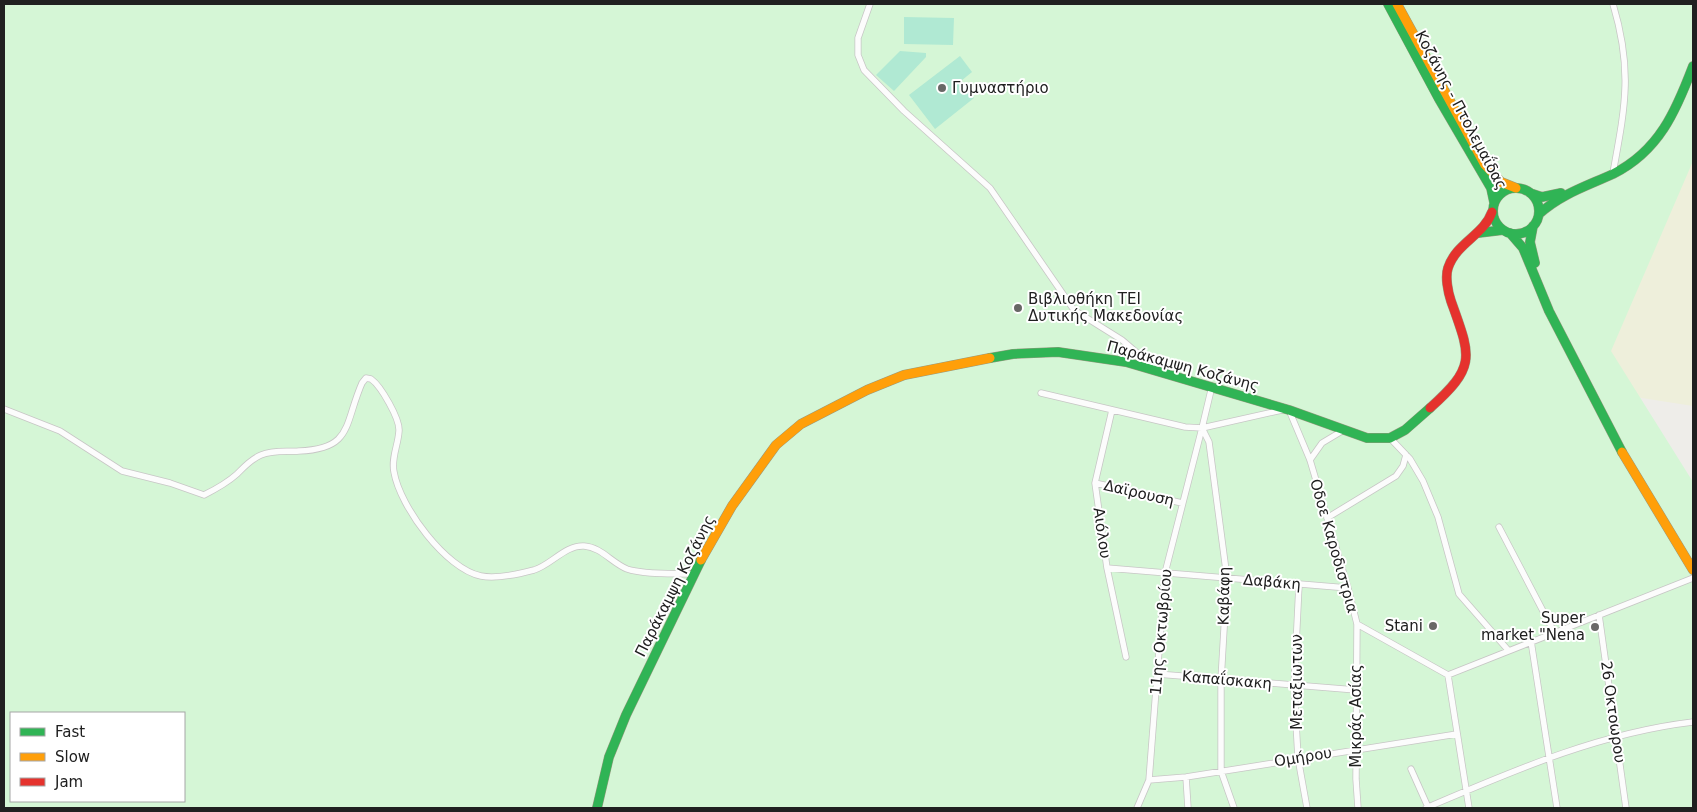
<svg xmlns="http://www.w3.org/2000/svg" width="1697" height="812" font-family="'DejaVu Sans',sans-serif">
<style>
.farmland{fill:#eeefdb}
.park{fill:#d5f6d6;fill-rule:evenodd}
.pitch{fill:#b0e9d3}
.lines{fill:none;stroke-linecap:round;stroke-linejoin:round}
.street-casing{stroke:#c7c6c5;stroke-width:7}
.fast-casing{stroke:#97997f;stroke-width:10}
.slow-casing{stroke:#97997f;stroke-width:10}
.jam-casing{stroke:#97997f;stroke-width:10}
.street{stroke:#fcfcfc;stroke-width:5.5}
.fast{stroke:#30b455;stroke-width:9}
.slow{stroke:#ff9f0a;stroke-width:9}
.jam{stroke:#e5322d;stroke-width:9}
.poi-dot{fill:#686866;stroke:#fff;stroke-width:2}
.labels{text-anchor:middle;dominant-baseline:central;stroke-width:4;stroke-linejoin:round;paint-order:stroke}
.poi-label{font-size:15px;fill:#202020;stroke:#fff;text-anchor:start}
.street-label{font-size:15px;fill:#202020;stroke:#fff}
</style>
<rect width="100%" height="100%" fill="#eeede9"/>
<path class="farmland" d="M1693,88V406L1610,393L1547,220Z"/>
<path class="park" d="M4,4H1693V161L1611,351L1693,482V808H4ZM11,713H184V801H11Z"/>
<path class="pitch" d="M904,17L954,18L953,45L904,44Z
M900,51L926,53V57L894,91L876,75Z
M960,56L972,72L961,81L974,98L935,129L909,95Z"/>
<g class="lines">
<defs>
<path id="street" d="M870,4L858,38V55L864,70L904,111L990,188L1074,310L1122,340L1156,369
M1613,173C1625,107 1633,71 1613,4
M1212,386L1202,428L1209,442L1227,578L1221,680V771L1234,808
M1041,393L1185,427L1202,428L1282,410
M4,409L60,431L122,471L170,483L204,495C216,489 227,483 237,474C244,467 251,459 261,455C273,450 286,452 299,451C353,449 344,424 362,383L366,378L371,379C381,386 400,419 399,431C398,446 391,458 394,472C400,507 446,569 481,576C497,579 519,574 534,570C551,565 565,545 584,546C601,547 612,563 627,569C645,575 675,573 695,574
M1112,410L1095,483L1107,568L1126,657
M1289,410L1310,460L1348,588L1357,624L1356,779L1358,808
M1390,438L1410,459L1423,481L1438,517L1459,594L1508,650
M1310,460L1322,443L1342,431
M1095,483L1182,503
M1327,518L1396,476L1403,466L1406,455
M1499,527L1554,632
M1107,568L1348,588
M1299,585L1294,686L1298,758L1307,808
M1599,615L1626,808
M1357,624L1448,675
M1531,641L1557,808
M1157,674L1356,690
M1448,675L1693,578
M1448,675L1469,808
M1411,769L1428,807
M1186,777L1188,808
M1149,780L1186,777L1457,734
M1137,808L1149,780L1165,573L1202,428
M1426,808C1513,771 1599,733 1693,722"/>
<path id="fast" d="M1388,4L1439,99L1491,188L1494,202
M1493 211a23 23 0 1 1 46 0a23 23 0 1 1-46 0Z
M1530,193L1542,197L1561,193
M1539,214C1561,194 1587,186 1613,174C1659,151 1676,111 1693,66
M1533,226L1530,242L1535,263
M1478,233L1503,230
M1510,233L1523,248L1549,311L1622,452
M990,358L1013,354L1058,352L1126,362L1289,410L1367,438H1390L1405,430L1430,408
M597,808L609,757L626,715L701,560"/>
<path id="slow" d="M1397,4L1485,165L1501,182L1516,188
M1622,452L1693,570
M701,560L732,506L776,445L801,424L867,390L904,375L990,358"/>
<path id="jam" d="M1430,408C1477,366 1471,357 1451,301C1448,292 1445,277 1448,268C1456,243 1484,235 1492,212"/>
</defs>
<use href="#street" class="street-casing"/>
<use href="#fast" class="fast-casing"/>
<use href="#slow" class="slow-casing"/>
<use href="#jam" class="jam-casing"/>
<use href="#street" class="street"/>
<use href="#fast" class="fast"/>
<use href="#slow" class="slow"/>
<use href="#jam" class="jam"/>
</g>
<g class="poi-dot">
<circle cx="942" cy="88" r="5"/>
<circle cx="1018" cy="308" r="5"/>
<circle cx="1433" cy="626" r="5"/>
<circle cx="1595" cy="627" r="5"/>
</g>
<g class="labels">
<g class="poi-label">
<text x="952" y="88">Γυμναστήριο</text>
<text x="1028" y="299">Βιβλιοθήκη ΤΕΙ<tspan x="1028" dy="17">Δυτικής Μακεδονίας</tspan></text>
<text x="1585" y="618" text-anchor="end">Super<tspan x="1585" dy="17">market "Nena</tspan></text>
<text x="1423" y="626" text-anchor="end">Stani</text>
</g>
<g class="street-label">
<text transform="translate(1461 110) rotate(62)">Κοζάνης - Πτολεμαΐδας</text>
<text transform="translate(1183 366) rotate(15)">Παράκαμψη Κοζάνης</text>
<text transform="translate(1139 493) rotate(13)">Δαϊρουση</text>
<text transform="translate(1102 533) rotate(82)">Αιόλου</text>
<text transform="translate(1334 546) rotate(74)">Oδοε Καροδιστρια</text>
<text transform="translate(1272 582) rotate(5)">Δαβάκη</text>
<text transform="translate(675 586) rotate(-63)">Παράκαμψη Κοζάνης</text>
<text transform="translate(1224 596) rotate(-89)">Καβάφη</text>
<text transform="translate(1161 632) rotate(-85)">11ης Οκτωβρίου</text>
<text transform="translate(1227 680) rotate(5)">Καπαΐσκακη</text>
<text transform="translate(1297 682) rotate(-90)">Μεταξιωτων</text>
<text transform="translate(1613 712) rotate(82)">26 Οκτοωρου</text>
<text transform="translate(1356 716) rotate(-90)">Μικράς Ασίας</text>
<text transform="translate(1303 757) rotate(-9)">Ομήρου</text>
</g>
</g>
<rect width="1697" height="812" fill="none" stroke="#202020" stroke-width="10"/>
<rect x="10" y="712" width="175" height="90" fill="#ffffff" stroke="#a6a6a6"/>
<rect x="20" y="728" width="25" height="8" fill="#30b455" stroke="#a6a6a6"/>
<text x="55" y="737" font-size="15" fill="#202020">Fast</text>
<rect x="20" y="753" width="25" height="8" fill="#ff9f0a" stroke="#a6a6a6"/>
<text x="55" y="762" font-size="15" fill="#202020">Slow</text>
<rect x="20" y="778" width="25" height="8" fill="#e5322d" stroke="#a6a6a6"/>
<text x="55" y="787" font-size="15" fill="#202020">Jam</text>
</svg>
